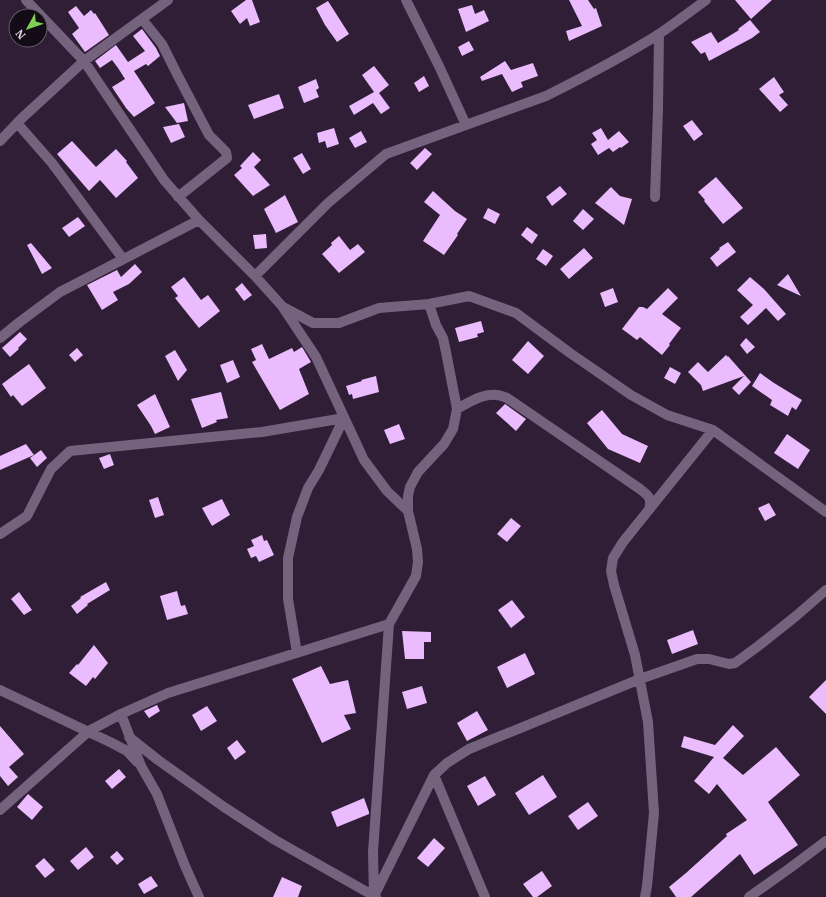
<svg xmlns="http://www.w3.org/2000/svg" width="826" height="897" font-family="'IBM Plex Serif',serif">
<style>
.building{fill:#eabbfd}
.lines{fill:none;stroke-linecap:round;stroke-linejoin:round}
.minor{stroke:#75627d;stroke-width:10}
</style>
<rect width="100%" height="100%" fill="#2f1e36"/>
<path class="building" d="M246,0H252L260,22L250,26L247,18L240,24L231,11Z
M569,0H588L594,9L596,8L602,26L569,41L566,31L582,26Z
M735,0H772L751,19Z
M328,1L349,34L337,42L325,25L316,8Z
M472,5L475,14L484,10L489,21L466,32L458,9Z
M76,6L84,16L91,10L94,14L95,13L109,35L85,52L72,34L79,28L68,12Z
M750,20L760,32L752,38L709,61L705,52L701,54L691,42L711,32L718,43L739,30L738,29Z
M142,29L156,48L160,56L148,66L146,64L134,71L155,103L134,117L126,108L112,87L125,79L118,68L112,60L100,68L95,61L116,45L128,62L145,51L133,36Z
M469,41L474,50L462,56L458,47Z
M505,61L511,70L533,63L538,76L521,82L523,87L512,92L502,74L482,81L480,77Z
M374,66L389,85L379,93L390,108L381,114L373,103L354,115L349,106L374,92L362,75Z
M424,76L429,86L419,92L414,83Z
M774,77L784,92L779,95L788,105L780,112L759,89Z
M316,79L319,88L316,90L319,97L304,103L298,87Z
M279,94L284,108L254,119L248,105Z
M184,103L188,121L177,123L165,107Z
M692,120L703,134L694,141L683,126Z
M179,124L185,137L171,143L163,127Z
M334,128L339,144L327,148L325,141L319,143L317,133Z
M601,128L608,140L619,131L629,142L621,148L620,147L613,152L609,148L598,155L591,144L597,140L592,133Z
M361,131L367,142L355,148L349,138Z
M72,141L96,167L116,149L127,161L126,162L138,178L116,198L100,180L89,191L57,154Z
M425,148L432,154L417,170L410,163Z
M253,152L261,160L254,167L270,185L253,196L234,175L242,168L240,166Z
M302,153L311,169L303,174L293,158Z
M716,177L743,208L723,224L704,201L705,200L698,192Z
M560,186L567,194L552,206L546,197Z
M611,187L620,196L632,199L624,225L595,203Z
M433,191L455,211L467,219L457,234L458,235L444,255L423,241L440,215L424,202Z
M285,195L298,222L276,233L264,209Z
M488,208L500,214L495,224L483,218Z
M583,209L594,219L583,230L573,221Z
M78,217L85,226L69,237L62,228Z
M527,227L538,235L532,244L521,235Z
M266,234L267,248L255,249L253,235Z
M339,236L350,250L358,244L365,252L339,273L322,254L332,245L331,243Z
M728,242L736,252L717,267L710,258L720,249L719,248Z
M31,243L52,268L42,274L27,245Z
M584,248L593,258L569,279L560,269Z
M543,249L553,256L546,266L536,259Z
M135,264L142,272L129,284L113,292L118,300L102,310L87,285L117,270L121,277Z
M788,274L801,296L777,285Z
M184,277L201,300L208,295L220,311L199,328L175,298L178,296L171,287Z
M750,277L764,289L786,314L778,321L766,308L748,325L740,317L753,305L737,290Z
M242,283L252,295L244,301L235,289Z
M613,288L618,302L605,307L600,293Z
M668,288L678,298L662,314L681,328L669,344L670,345L662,355L640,337L637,340L622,329L639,307H643L647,309Z
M481,321L484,332L477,334L478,337L459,342L455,328Z
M20,332L27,339L18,348L19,349L10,357L2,348Z
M746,338L755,347L747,354L740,345Z
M528,341L544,356L528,374L512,360Z
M262,344L269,359L292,348L294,352L302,347L311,362L299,369L309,394L280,410L252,362L256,360L251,349Z
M77,348L83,355L75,362L69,355Z
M175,350L187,370L178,381L165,356Z
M726,355L728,357V356L751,382L739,395L732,388L744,376L703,391L701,385L688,372L698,362L708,372Z
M233,360L240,377L227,383L220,365Z
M29,364L46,388L22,406L13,395L11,397L2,384Z
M670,367L681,373L675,384L664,378Z
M760,373L774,383L802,400L796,410L792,407L788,416L770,405L772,400L752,386Z
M376,376L379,392L353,399L352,394L349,395L346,386L362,381L361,380Z
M221,392L228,418L216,420L217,422L202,428L191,399Z
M155,394L170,427L155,434L151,426L137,405Z
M505,404L526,419L516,431L496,413Z
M602,410L622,434L648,446L640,463L608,449L587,423Z
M399,424L405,439L390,444L384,430Z
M787,434L810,450L798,469L774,453Z
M26,444L34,455L0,470V456Z
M41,450L47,458L37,467L30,458Z
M110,454L114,465L104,469L99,458Z
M158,497L164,515L155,518L149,500Z
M222,499L230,515L225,518L212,526L202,508Z
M769,503L776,515L765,521L758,508Z
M511,518L521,526L507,542L497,534Z
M262,535L264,541L267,540L274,555L259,562L256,556L251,558L247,549L254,546L251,540Z
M106,582L110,590L87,604L88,605L77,614L71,606L81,598L80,597Z
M177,591L181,606L185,605L188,614L167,620L160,596Z
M19,592L32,610L24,615L11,599Z
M512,600L525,617L511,628L498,610Z
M693,630L698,644L672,654L667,640Z
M402,631L431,632V642H424V659H405Z
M94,645L108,663L95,679L93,677L86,686L69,673L77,664L78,665Z
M525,653L535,674L507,688L497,667Z
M321,666L330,684L348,680L356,713L344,715L351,729L322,743L292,679Z
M826,680V714L809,697Z
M422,686L427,703L407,709L402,692Z
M157,705L160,711L149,718L144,711Z
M207,706L217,721L201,731L192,715Z
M477,711L488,730L467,741L457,723Z
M733,725L744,736L723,758L743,775L776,747L800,775L768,802L798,845L754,875L740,854L691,897H676L669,887L686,873L727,836L726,834L747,820L717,784L709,794L694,781L714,757L681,747L684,736L715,745Z
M0,726L24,754L9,767L18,777L8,786L0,776Z
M237,740L246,752L235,760L227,748Z
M119,769L126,777L112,789L105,781Z
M543,775L557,797L529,815L515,793Z
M485,776L496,795L478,806L467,786Z
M28,794L43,807L32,820L17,807Z
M364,798L369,812V814L337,827L331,812Z
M588,802L598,816L578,830L568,816Z
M434,838L445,848L428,867L417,858Z
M86,847L94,857L78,870L70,861Z
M117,851L124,859L117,865L110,857Z
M44,858L55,870L45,878L35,866Z
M542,871L552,886L537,897H533L523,884Z
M151,876L158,886L144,894L138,884Z
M282,877L302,886L298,897H273Z"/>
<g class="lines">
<path class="minor" d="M26,0L84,61L164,180L199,220L255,276L282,306L316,357L364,460L387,491L408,511
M406,0L439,66L466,125
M142,19L162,44L177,74L209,135L226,152L227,158L178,197
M17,123L52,163L123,259
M0,141L21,119L84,61L168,0
M655,197L658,109L659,34
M255,276L328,203L386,154L546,96C584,77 623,57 659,34C675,23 691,11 706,0
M283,307L313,323H339L379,308L429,304L469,296L516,313L570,353L631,395L667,415L713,430L826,512
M0,338L21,321L60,292L199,220
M457,409C472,400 490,389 507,398L640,489C649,496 652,498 649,510
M0,534L27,516L51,469L70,451L262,432L344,418
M297,653L288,599V558L297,517L308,488L319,470L344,418
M0,690L112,743L127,751L137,762
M121,714L141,766L157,794L185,866L199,897
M129,737L158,760L224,807L275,840L376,897
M434,775L485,897
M0,810L89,731L121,714L168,693L389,624
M375,894L434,775L447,763L469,749L640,679L697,659H709L729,664L735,663L757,647L796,616L826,590
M374,897L373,852L389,624L416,576L418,562L417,549L408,511V496L410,487L418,472L444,444L453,429L457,409L446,352L443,338L436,325L429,304
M645,897L647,886L654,813L648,722L635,655L614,585L611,571L613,558L623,542L713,430
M749,897L790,868L826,841"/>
</g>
<g transform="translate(28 28) rotate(230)"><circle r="19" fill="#130c16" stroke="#645c68"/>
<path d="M0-3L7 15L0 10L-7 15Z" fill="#7fd052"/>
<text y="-6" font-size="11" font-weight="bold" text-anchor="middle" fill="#ded3e2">N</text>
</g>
</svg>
